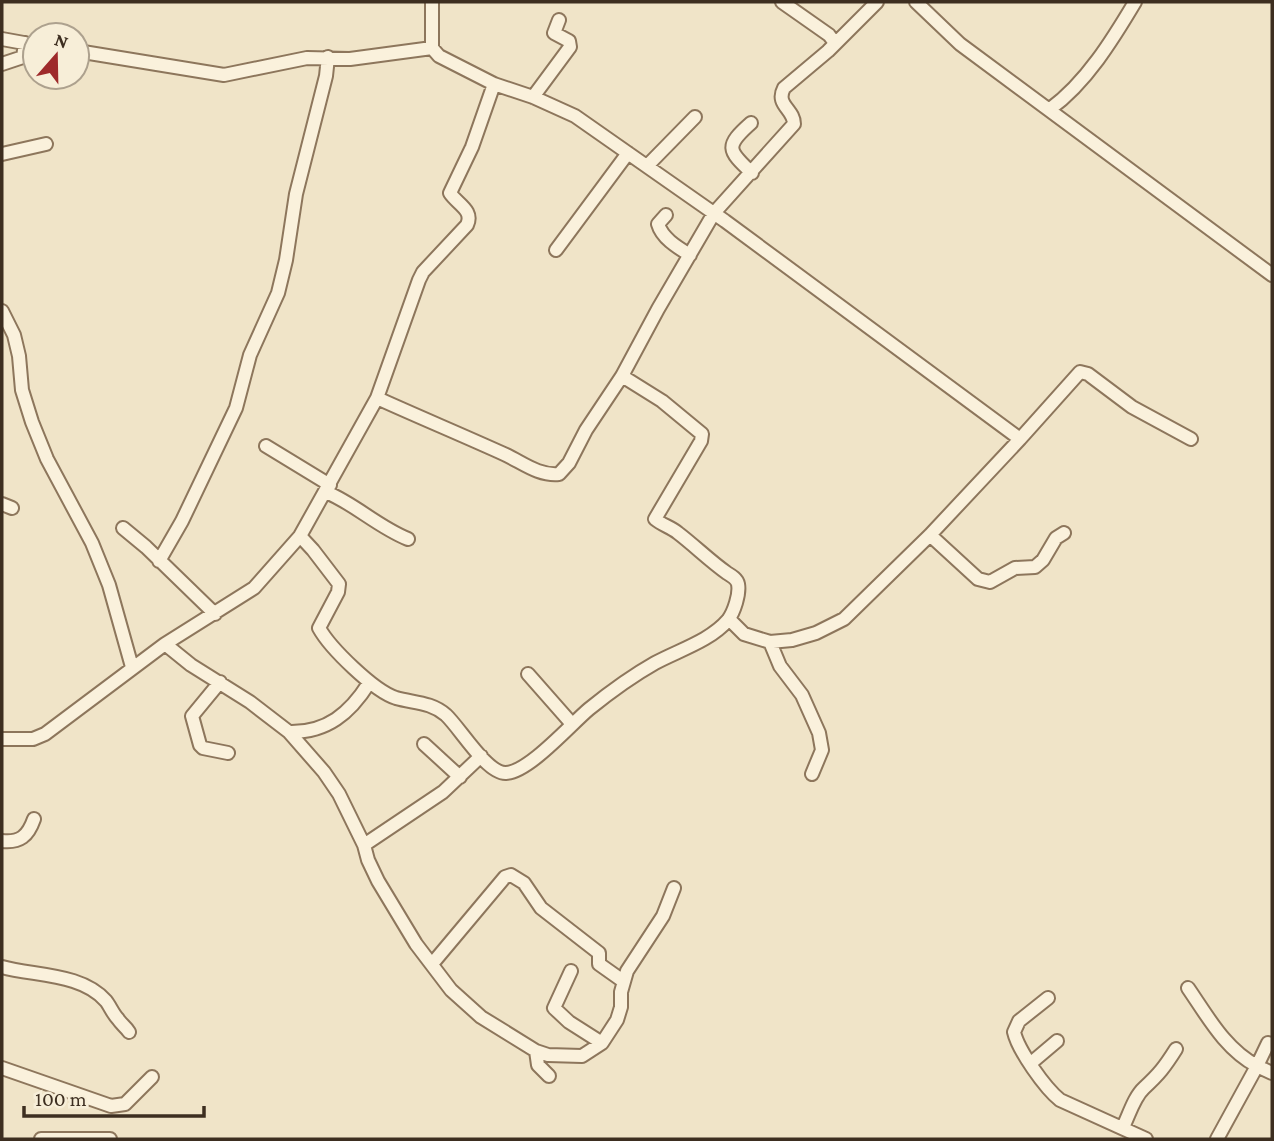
<svg xmlns="http://www.w3.org/2000/svg" width="1274" height="1141" font-family="'Crimson Pro',serif">
<style>
.lines{fill:none;stroke-linecap:round;stroke-linejoin:round}
.minor-casing{stroke:#8d765c;stroke-width:16}
.minor{stroke:#faf1dc;stroke-width:12}
</style>
<rect width="100%" height="100%" fill="#f0e4c8"/>
<g class="lines">
<defs>
<path id="minor" d="M782,2L829,35L835,43
M916,2L960,44L1272,275
M2,39L35,45
M77,51L224,75L307,58L350,59L432,48
M2,64L23,57L25,43
M494,84L533,97L575,116L725,221L1020,439
M533,97L570,47L569,41L554,33L559,20
M1050,109C1086,83 1113,39 1135,2
M751,123C725,146 727,150 752,173
M2,154L46,144
M647,166L695,117
M666,215L658,224C662,238 677,247 690,255
M556,250L628,153
M2,311L14,335L19,356L22,390L32,422L47,459L92,543L109,585L132,667
M377,398C419,417 462,435 504,454C522,462 538,476 559,474L569,463L586,430L622,376L658,309L714,213L794,124C794,109 775,105 784,88L828,51L877,2
M266,446L330,485
M326,492C355,504 378,527 408,539
M2,504L12,508
M123,528L146,547L215,614
M930,535L978,579L990,582L1015,568L1035,567L1043,560L1056,538L1064,533
M300,536L313,550L339,584L338,592L319,628C330,648 374,691 396,698C414,703 431,702 446,715C460,728 487,774 506,773C529,772 571,724 589,709C610,692 632,676 655,663C679,650 710,641 728,620C734,612 740,594 738,584C737,579 732,576 727,573C710,561 695,546 678,533C671,527 662,525 655,519L701,441L702,434L662,401L622,376
M159,561L182,521L236,408L250,355L278,293L286,260L296,194L326,76L328,57
M729,619L744,634L770,642L792,640L816,633L844,619L930,535L1020,439L1080,372L1088,374L1132,407L1191,439
M770,642L780,666L802,695L819,733L822,750L812,774
M165,644L191,665L250,702L289,732L324,772L339,794L364,845L368,860L378,881L416,944L451,990L481,1017L536,1051L548,1055L582,1056L602,1043L617,1020L621,1007V992L627,971L663,916L674,888
M528,674L572,724
M220,682L192,716L200,745L203,748L228,753
M289,732C327,733 350,713 369,683
M2,739H33L45,734L165,644L254,588L300,536L377,398L419,280L423,272L467,225C474,210 457,204 450,193L472,147L494,84L439,56L432,48V2
M424,744L460,777
M2,841C20,843 28,836 34,819
M364,845L443,792L481,756
M432,964L505,877L511,875L524,883L541,908L599,953V964L623,981
M2,967C34,976 82,973 106,1001C110,1006 113,1014 118,1019C121,1024 126,1027 129,1032
M571,971L554,1008L569,1022L602,1043
M1188,988C1208,1017 1225,1049 1257,1066L1268,1043
M1048,998L1019,1021L1014,1032C1018,1050 1045,1088 1060,1100L1146,1139
M536,1051L538,1065L549,1076
M1031,1063L1057,1041
M2,1068L111,1106L125,1104L152,1077
M1123,1127C1129,1115 1134,1097 1144,1088C1159,1074 1164,1068 1176,1049
M41,1139H110
M1217,1139L1257,1066L1272,1073"/>
</defs>
<use href="#minor" class="minor-casing"/>
<use href="#minor" class="minor"/>
</g>
<rect width="1274" height="1141" fill="none" stroke="#3d2e20" stroke-width="7"/>
<g transform="translate(56 56) rotate(20)"><circle r="33" fill="#f7eed8" stroke="#ada18e" stroke-width="2"/>
<path d="M0-5L12 26L0 18L-12 26Z" fill="#9e2a2b"/>
<text y="-10" font-size="19" font-weight="bold" text-anchor="middle" fill="#3d2e20">N</text>
</g>
<path d="M24 1106v10h180v-10" fill="none" stroke="#3d2e20" stroke-width="3.5"/>
<text x="35" y="1106" font-size="21" fill="#3d2e20" stroke="#f7eed8" stroke-width="5" paint-order="stroke">100 m</text>
</svg>
